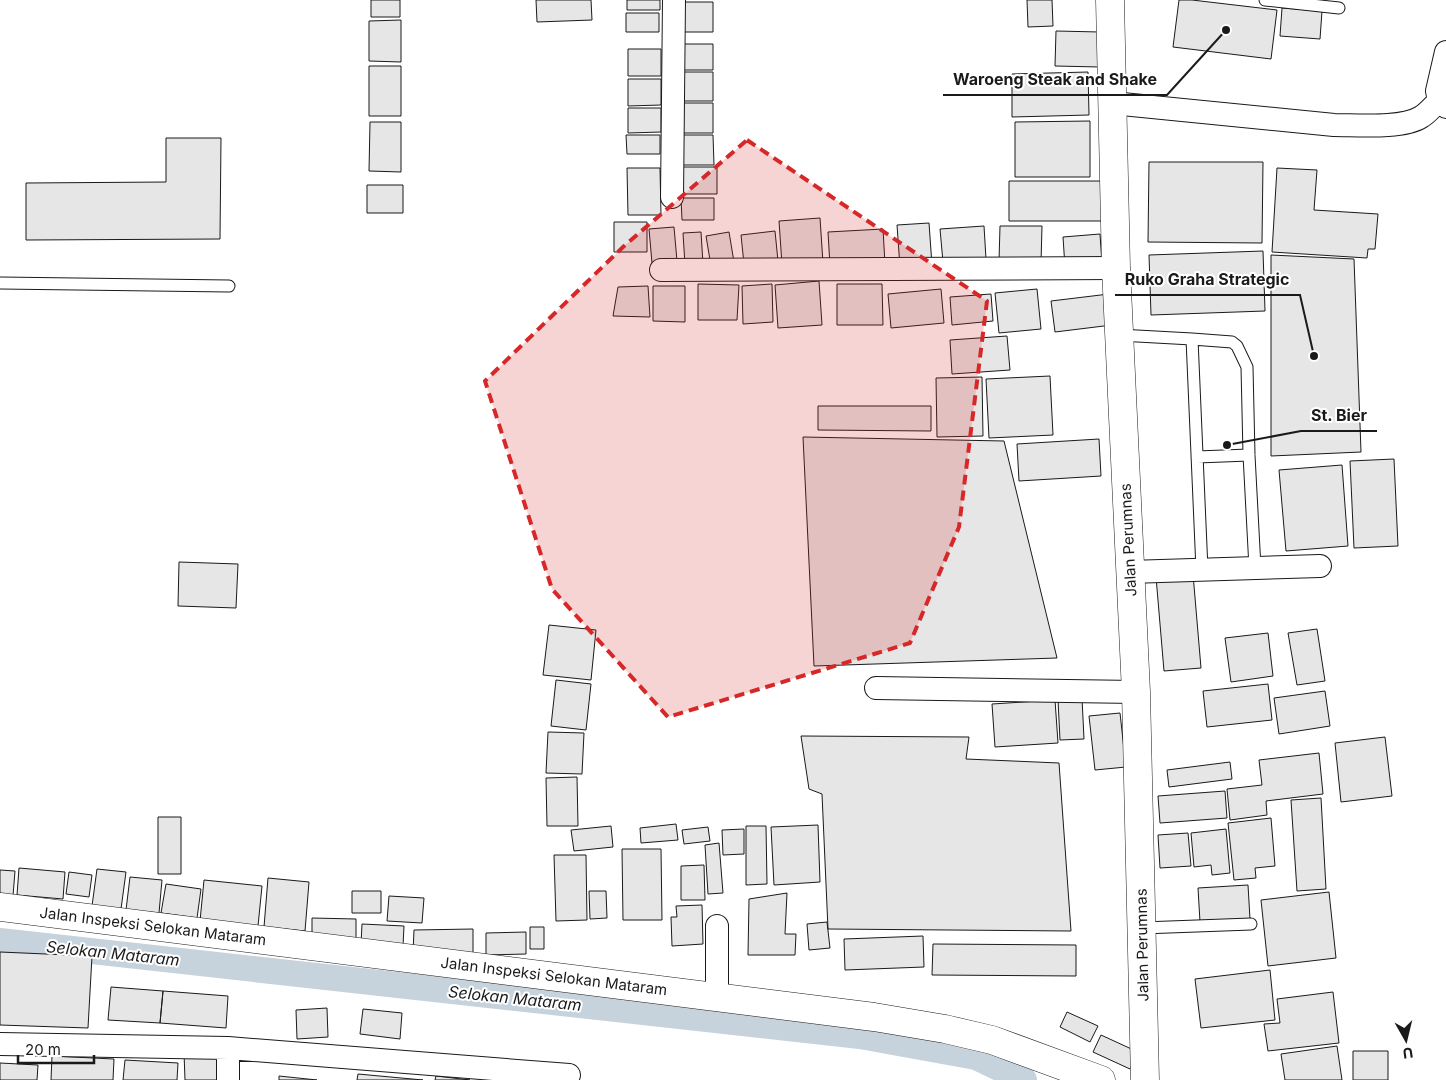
<svg xmlns="http://www.w3.org/2000/svg" width="1446" height="1080" font-family="Inter,sans-serif">
<style>
.lines{fill:none;stroke-linecap:round;stroke-linejoin:round}
.canal{stroke:#c6d2dc;stroke-width:26}
.building{fill:#e6e6e6;stroke:#1a1a1a}
.lane-casing{stroke:#1a1a1a;stroke-width:13}
.street-casing{stroke:#1a1a1a;stroke-width:24}
.secondary-casing{stroke:#1a1a1a;stroke-width:29}
.lane{stroke:#fff;stroke-width:11}
.street{stroke:#fff;stroke-width:22}
.secondary{stroke:#fff;stroke-width:28}
.marked{fill:#d62828;fill-opacity:0.2;stroke:#d62828;stroke-width:4;stroke-dasharray:10 6;stroke-linejoin:round}
.labels{text-anchor:middle;dominant-baseline:central;stroke-width:4;stroke-linejoin:round;paint-order:stroke}
.street-label{font-size:15px;fill:#1a1a1a;stroke:#fff}
.water-label{font-size:16px;font-style:italic;fill:#1a1a1a;stroke:#fff}
.leader{fill:none;stroke:#1a1a1a;stroke-width:2}
.callout-dot{fill:#1a1a1a;stroke:#fff;stroke-width:2}
.callout-label{font-size:16px;text-anchor:middle;font-weight:bold;fill:#1a1a1a;stroke:#fff;stroke-width:4;stroke-linejoin:round;paint-order:stroke}
</style>
<rect width="100%" height="100%" fill="#fff"/>
<g class="lines">
<path class="canal" d="M0,941L860,1036L976,1057L1024,1080"/>
</g>
<path class="building" d="M371,0H400V17H371Z
M536,0H591L592,20L537,22Z
M627,0H660V10H627Z
M1027,0H1052L1053,26L1028,27Z
M1179,0H1192L1277,10L1271,59L1173,47Z
M680,2H713V32H680Z
M1282,8L1322,11L1320,39L1280,36Z
M626,13H659V32H626Z
M401,20V62L369,61V21Z
M1056,31L1100,32V67L1055,66Z
M680,44H713V70H680Z
M628,49H661V76H628Z
M369,66H401V116H369Z
M680,72H713V101H680Z
M1088,72L1089,115L1012,117V74Z
M628,79H661V105L628,106Z
M680,103H713V133H680Z
M628,108H661V132L628,133Z
M1090,121V177H1015V122Z
M370,122H401V172L369,171Z
M626,135H660V154H627Z
M680,135H713L714,165H680Z
M166,138H221L220,239L26,240V183L166,182Z
M1149,162H1263L1262,243L1148,242Z
M682,167H717V194H682Z
M627,168H660L661,215H628Z
M1277,168L1317,170L1314,210L1378,214L1375,249H1368L1367,258L1272,252Z
M1009,181H1106V221H1009Z
M367,185H403V213H367Z
M681,198H714V220H682Z
M820,218L823,263L782,265L779,221Z
M614,222H647V252H614Z
M929,223L932,265L900,267L897,225Z
M984,226L986,259L943,262L940,229Z
M1000,226H1042L1041,263L999,262Z
M674,227L677,261L652,263L649,229Z
M883,229L885,264L830,266L828,232Z
M775,231L778,261L744,264L741,235Z
M701,232L703,264L685,265L683,233Z
M729,232L734,262L711,266L706,236Z
M1100,234L1102,264L1065,267L1063,237Z
M1263,251L1265,311L1151,315L1149,255Z
M1271,255L1354,259L1361,452L1271,456Z
M819,281L822,325L778,328L775,285Z
M698,284L739,285L737,320H698Z
M772,284L773,322L743,324L742,286Z
M837,284H882L883,325H837Z
M648,286L650,317L613,316L618,287Z
M653,286H685V322L653,321Z
M941,289L944,323L891,328L888,294Z
M1037,289L1041,329L999,333L995,293Z
M991,294L993,321L952,325L950,297Z
M1109,294L1112,325L1055,332L1051,301Z
M1007,336L1010,370L952,374L950,340Z
M1050,376L1053,435L989,438L986,379Z
M982,377L983,436L937,437L936,378Z
M818,406H931V431L818,430Z
M803,437L1004,441L1057,658L814,666Z
M1099,439L1101,476L1019,481L1017,444Z
M1394,459L1398,546L1354,548L1350,461Z
M1342,465L1348,546L1286,551L1279,470Z
M179,562L238,564L236,608L178,606Z
M1193,574L1201,668L1164,671L1156,577Z
M549,625L596,630L591,680L543,675Z
M1317,629L1325,681L1297,685L1288,633Z
M1268,633L1273,676L1231,682L1225,638Z
M556,680L591,684L586,730L551,726Z
M1268,684L1272,720L1207,727L1203,691Z
M1325,691L1330,726L1279,734L1274,698Z
M1082,698L1084,739L1060,740L1058,700Z
M1055,700L1058,743L995,747L992,704Z
M1120,713L1126,767L1095,770L1089,716Z
M548,732L584,733L582,774L546,773Z
M801,736L969,737L966,759L1059,763L1071,931L828,929L822,794L809,789Z
M1385,737L1392,796L1341,802L1335,743Z
M1319,753L1323,794L1266,801L1267,815L1230,820L1227,789L1262,785L1259,760Z
M1230,762L1232,779L1169,787L1167,770Z
M577,777L578,826H547L546,778Z
M1225,791L1227,818L1160,823L1158,796Z
M1321,798L1326,889L1297,891L1291,800Z
M158,817H181V874H158Z
M1271,818L1275,866L1255,868L1256,878L1234,880L1228,823Z
M676,824L678,840L641,843L640,828Z
M818,825L820,882L774,885L771,827Z
M611,826L613,847L574,851L571,830Z
M746,826H766L767,884L746,885Z
M708,827L710,841L684,844L682,830Z
M744,829V854L723,855L722,830Z
M1226,829L1230,873L1212,875L1211,865L1194,867L1191,833Z
M1188,833L1191,866L1160,868L1158,835Z
M719,843L723,893L708,894L705,845Z
M622,849H661L662,920H623Z
M554,855H586L587,920L556,921Z
M704,865L705,900H681V866Z
M19,868L65,872L63,899L17,895Z
M97,869L126,872L121,909L92,906Z
M0,870L15,871L13,896L0,895Z
M69,872L92,875L89,897L66,894Z
M130,877L162,880L159,913L126,910Z
M268,878L309,882L305,931L264,927Z
M204,880L262,886L258,926L200,921Z
M166,884L201,889L197,918L161,913Z
M1248,885L1250,919L1200,922L1198,888Z
M352,891H381V913H352Z
M589,891H606L607,918L590,919Z
M1329,892L1336,958L1268,966L1261,900Z
M787,893L785,934H796L795,955H748L749,899Z
M389,896L424,898L422,923L387,921Z
M702,905L703,944L672,946L671,917H677L676,906Z
M312,918L356,919V940L312,939Z
M827,922L830,948L809,950L807,924Z
M362,924L404,926L403,946L361,944Z
M530,927H544V949H530Z
M473,929V953H413L414,930Z
M526,932V954L486,955V933Z
M923,936L924,967L845,970L844,939Z
M933,944L1076,945V976L932,975Z
M0,952L92,956L88,1028L0,1025Z
M1270,970L1275,1020L1201,1028L1195,979Z
M111,987L163,991L160,1023L108,1020Z
M163,991L228,996L226,1028L160,1023Z
M1333,992L1339,1043L1268,1051L1264,1024L1280,1023L1277,999Z
M327,1008L328,1037L297,1039L296,1010Z
M363,1009L402,1013L400,1039L360,1034Z
M1067,1012L1098,1026L1090,1042L1060,1027Z
M1101,1035L1138,1052L1130,1069L1093,1052Z
M1337,1046L1342,1080H1285L1281,1054Z
M1353,1051H1388V1080H1353Z
M218,1052L219,1080H185L184,1053Z
M52,1056L114,1059L113,1080H51Z
M125,1060L178,1063L177,1080H123Z
M0,1063L38,1065L37,1080H0Z
M358,1074L423,1080H357Z
M279,1076L317,1080H279Z
M436,1076L470,1080H435Z"/>
<g class="lines">
<defs>
<path id="lane" d="M1265,0L1339,8
M0,283L229,286
M1119,335L1192,339L1202,570
M1192,339L1232,342L1237,346L1247,367L1249,455L1255,568
M1197,457L1249,455
M1142,928L1251,924"/>
<path id="street" d="M1446,52L1437,91L1439,101L1446,107
M1112,103L1334,125C1357,125 1402,129 1421,117C1428,113 1433,106 1439,101
M672,197L674,0
M661,270L1116,268
M1129,572L1320,566
M876,688L1136,692
M717,997V926
M0,1044L228,1048L569,1075
M228,1080V1048"/>
<path id="secondary" d="M1110,0L1116,268L1136,692L1145,1080
M0,907L874,1017L945,1029L992,1040L1101,1080"/>
</defs>
<use href="#lane" class="lane-casing"/>
<use href="#street" class="street-casing"/>
<use href="#secondary" class="secondary-casing"/>
<use href="#lane" class="lane"/>
<use href="#street" class="street"/>
<use href="#secondary" class="secondary"/>
</g>
<path class="marked" d="M747,140L987,301L959,527L910,643L668,717L552,589L485,381L623,247Z"/>
<g class="labels">
<g class="street-label">
<text transform="translate(1128 540) rotate(-93)">Jalan Perumnas</text>
<text transform="translate(153 926) rotate(7)">Jalan Inspeksi Selokan Mataram</text>
<text transform="translate(1142 945) rotate(-91)">Jalan Perumnas</text>
<text transform="translate(554 976) rotate(7)">Jalan Inspeksi Selokan Mataram</text>
</g>
<g class="water-label">
<text transform="translate(113 953) rotate(6)">Selokan Mataram</text>
<text transform="translate(515 998) rotate(6)">Selokan Mataram</text>
</g>
</g>
<path class="leader" d="M1226 30L1167 95H943M1314 356L1300 295H1115M1227 445L1301 431H1377"/>
<g class="callout-dot">
<circle cx="1226" cy="30" r="5"/>
<circle cx="1314" cy="356" r="5"/>
<circle cx="1227" cy="445" r="5"/>
</g>
<g class="callout-label">
<text x="1055" y="85">Waroeng Steak and Shake</text>
<text x="1207" y="285">Ruko Graha Strategic</text>
<text x="1339" y="421">St. Bier</text>
</g>
<g transform="translate(1406 1040) rotate(172)" stroke="#ffffff" stroke-width="4" paint-order="stroke">
<path d="M0-4L9 19L0 12L-9 19Z" fill="#1a1a1a"/>
<text y="-8" font-size="14" font-weight="bold" text-anchor="middle" fill="#1a1a1a">U</text>
</g>
<path d="M18 1055v8h76v-8" fill="none" stroke="#1a1a1a" stroke-width="2.5"/>
<text x="25" y="1055" font-size="15" fill="#1a1a1a" stroke="#ffffff" stroke-width="4" paint-order="stroke">20 m</text>
</svg>
